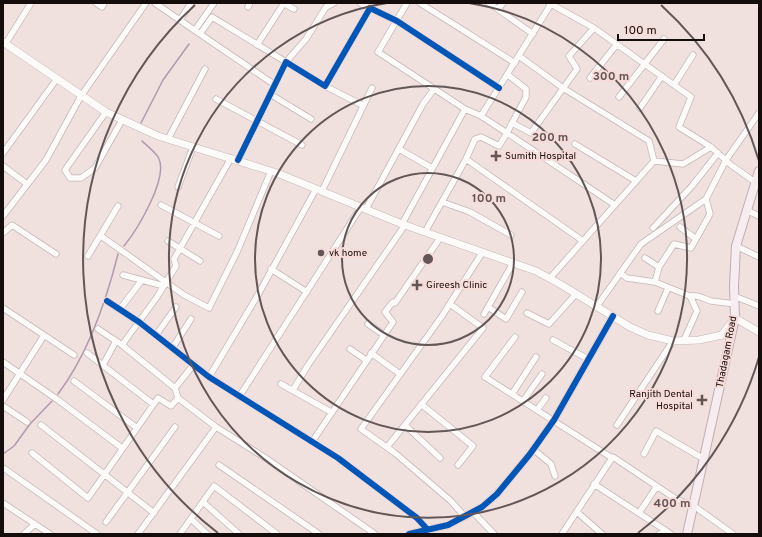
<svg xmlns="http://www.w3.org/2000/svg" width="762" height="537" font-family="Overpass,sans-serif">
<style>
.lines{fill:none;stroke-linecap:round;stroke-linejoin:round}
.stream{stroke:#b398b0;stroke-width:1.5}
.street-casing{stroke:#c3b8b7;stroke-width:7}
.secondary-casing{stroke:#c3b8b7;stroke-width:8}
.primary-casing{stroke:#c0acb0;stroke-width:10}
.street{stroke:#fdfafa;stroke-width:5.5}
.secondary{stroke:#fdfafa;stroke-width:7}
.primary{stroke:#f7edf0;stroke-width:8}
.cycleway-casing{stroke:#f7dbd8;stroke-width:8}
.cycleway{stroke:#0057b8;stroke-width:6}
.ring{fill:none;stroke:#625756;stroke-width:2}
.poi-dot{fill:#625756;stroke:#f7dbd8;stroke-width:1.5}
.labels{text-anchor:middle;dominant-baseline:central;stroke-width:4;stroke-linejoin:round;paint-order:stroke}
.poi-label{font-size:10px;fill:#150d0c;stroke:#f7dbd8;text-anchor:start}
.street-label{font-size:10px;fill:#150d0c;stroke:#f7dbd8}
.centre{fill:#625756;stroke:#f7dbd8;stroke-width:2}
.ring-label{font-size:12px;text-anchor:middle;font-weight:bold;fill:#625756;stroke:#f7dbd8;stroke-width:4;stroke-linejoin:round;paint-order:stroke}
</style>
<rect width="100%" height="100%" fill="#f0e1df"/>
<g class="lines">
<path class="stream" d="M141,123L163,80L189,44
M124,246C137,230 168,179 159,159C157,153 147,146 142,141
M58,394C88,354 106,302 118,254
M3,454L14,446L30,424L52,401"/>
<defs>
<path id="street" d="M96,3L102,7L104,3
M155,3L200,34L212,17L286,62L306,39L326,7L334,3
M283,3L294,9
M360,3L370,8
M420,3L515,63
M489,3L533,34
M248,7L250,3
M498,9L503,3
M180,20L191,3
M594,28L691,97L679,127L711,147L731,165L755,182
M195,30L214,3
M200,34L275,85
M6,43L31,3
M257,45L284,3
M519,56L563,88L649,141L654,161
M508,75L526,89V97L512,123
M590,78L617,44
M674,85L693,55
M325,86L362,105
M270,94L311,119
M619,97L664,39
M216,99L302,145
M640,108L662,76
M465,109L481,116L551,4L549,3
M106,112L65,170L70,178H81L95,168L122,120
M481,116L507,133L512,123L531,133L577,69L569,56L594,28L551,4
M168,139L205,69
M575,144L636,181
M399,149L432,168
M3,153L56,80
M466,159L475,139L481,137L499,146L507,133L615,205
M238,160L286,62L325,86L370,8L397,21L499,88
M3,166L27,184
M178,187L193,147
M322,191L372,88
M442,202L470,212L511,235
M161,205L219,236
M366,209L423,104L434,89
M746,210L759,216
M3,216L46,160L81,96L146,3
M402,224L465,109L378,52L407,3
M680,227L696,239
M653,228L692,186L718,153
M425,232L466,159L583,241
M3,233L12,225L56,254
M101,236L184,295L209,308L237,252L271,171
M168,241L200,261
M736,246L759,257
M88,256L118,206
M645,258L659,267
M271,269L307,292
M620,273L627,278L655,282L690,296L697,311L684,340
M123,275L164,286
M550,278L654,161L683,164L711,147
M655,282L659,267L674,244L691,248L710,214L706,199L726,160L759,113
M690,296C698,294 704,299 711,301C719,302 727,303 735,304
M734,296L759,306
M107,301L139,322L209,377L338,458L417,518L427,529
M597,306L641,244L706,199
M488,307L506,319L522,292
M3,308L74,355
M120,309L142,280
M658,311L668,288
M527,313L549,324L576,294
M484,314L513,263
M368,324L384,335
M98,329L122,345L175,388L178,398L216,427L264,457L375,534
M156,335L176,307
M515,337L485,377L612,458L562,534
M553,340L588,359
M122,345L157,297L176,266L174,259L231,158
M173,347L191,319
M350,349L366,360
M87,353L153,404
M371,353L400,374
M3,362L58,400L122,448
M103,365L116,341
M209,377L259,293L316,189
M74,381L137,428
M281,384L331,412
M175,388L194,364
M293,390L308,365L405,225
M512,394L536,357
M239,397L361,207
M3,400L43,337
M523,401L542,374
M421,404L473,446L458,465
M3,406L27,422
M537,410L546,398
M41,425L154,513
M405,425L440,458
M617,425L673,341
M312,442L393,322L385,312L393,302L395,303L440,238
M387,447L483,328L450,304
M533,449L551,464L555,476
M32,453L88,498L158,398L171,406L178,398
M644,454L656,431L704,459
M612,458L613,457L676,499L694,506L733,534
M219,465L319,534
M5,469L97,534
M594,484L671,534
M203,502L239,534
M3,503L50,534
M473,512L494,534
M577,512L602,534
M639,513L657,486
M465,517L451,501L395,453L361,429L442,316L482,253
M191,519L207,534
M106,522L175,427
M24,534L35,524
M138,534L216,427
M180,534L214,486L277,534
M659,534L666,531"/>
<path id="secondary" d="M3,42L106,112L158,136L277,173L402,224L536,271L560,284L630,327L648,335L673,341L699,340L722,335L735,318L759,332
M409,534L448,525L482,507L497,494L530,454L554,420L613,316"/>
<path id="primary" d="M687,534L735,318L734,286L736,246L759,171"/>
</defs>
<use href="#street" class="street-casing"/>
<use href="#secondary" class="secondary-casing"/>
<use href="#primary" class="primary-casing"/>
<use href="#street" class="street"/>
<use href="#secondary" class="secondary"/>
<use href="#primary" class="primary"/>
<defs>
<path id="cycleway" d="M238,160L286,62L325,86L370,8L397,21L499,88
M107,301L139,322L209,377L338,458L417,518L427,529
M409,534L448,525L482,507L497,494L530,454L554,420L613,316"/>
</defs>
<use href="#cycleway" class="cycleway-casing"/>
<use href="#cycleway" class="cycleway"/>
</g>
<g class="ring">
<circle cx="428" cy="259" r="86"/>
<circle cx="428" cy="259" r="173"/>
<path d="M469 3A259 259 0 1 1 387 3"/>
<path d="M759 357A345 345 0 0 1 638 533M218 533A345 345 0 0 1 195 5M661 5A345 345 0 0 1 759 161"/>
</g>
<g class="poi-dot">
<path d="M494 150h4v4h4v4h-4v4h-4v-4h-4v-4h4z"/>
<circle cx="321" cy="253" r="4"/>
<path d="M415 279h4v4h4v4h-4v4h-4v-4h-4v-4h4z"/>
<path d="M700 394h4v4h4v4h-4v4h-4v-4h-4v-4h4z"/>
</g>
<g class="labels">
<g class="poi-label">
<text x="505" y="156">Sumith Hospital</text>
<text x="329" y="253">vk home</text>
<text x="426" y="285">Gireesh Clinic</text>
<text x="693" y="394" text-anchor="end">Ranjith Dental<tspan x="693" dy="12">Hospital</tspan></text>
</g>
<g class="street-label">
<text transform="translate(727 352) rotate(-79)">Thadagam Road</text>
</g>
</g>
<circle cx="428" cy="259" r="6" class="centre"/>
<g class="ring-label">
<text x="611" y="80">300 m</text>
<text x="550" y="141">200 m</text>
<text x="489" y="202">100 m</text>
<text x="672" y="507">400 m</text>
</g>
<rect width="762" height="537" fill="none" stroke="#150d0c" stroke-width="8"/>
<path d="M618 34v6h86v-6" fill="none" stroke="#150d0c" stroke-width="2"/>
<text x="624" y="34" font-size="12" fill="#150d0c" stroke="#f7dbd8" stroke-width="3" paint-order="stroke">100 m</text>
</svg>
